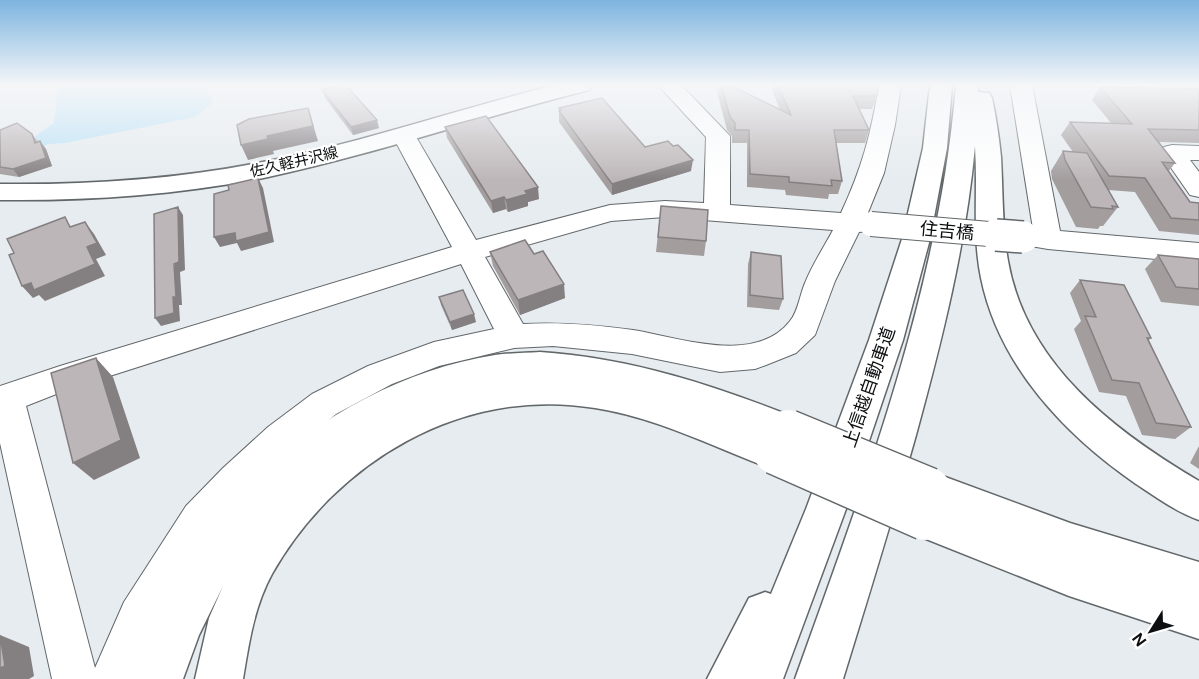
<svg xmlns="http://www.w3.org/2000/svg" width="1199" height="679" font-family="'DM Sans','Noto Sans JP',sans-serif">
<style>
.green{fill:#bce2f7}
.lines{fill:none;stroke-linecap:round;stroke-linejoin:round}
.minor-casing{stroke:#62676a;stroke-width:2}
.major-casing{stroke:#62676a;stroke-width:3}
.highway-casing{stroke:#62676a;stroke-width:3}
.minor{fill:#fff;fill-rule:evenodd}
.major{fill:#fff;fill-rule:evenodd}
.highway{fill:#fff;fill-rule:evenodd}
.minor-bridge-far1-casing{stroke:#62676a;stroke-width:26;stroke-linecap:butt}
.minor-bridge-casing{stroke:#62676a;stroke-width:34;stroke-linecap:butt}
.highway-bridge-casing{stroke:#62676a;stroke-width:45;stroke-linecap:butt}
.minor-bridge-far1{stroke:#fff;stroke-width:24}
.minor-bridge{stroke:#fff;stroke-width:31}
.highway-bridge{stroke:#fff;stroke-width:42}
.wall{fill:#a39d9e}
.shaded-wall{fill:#847f81}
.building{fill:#bdb6b8;stroke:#847f81;stroke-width:1.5}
.labels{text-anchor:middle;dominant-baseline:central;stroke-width:4.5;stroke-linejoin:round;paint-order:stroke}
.far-street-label{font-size:15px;fill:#0c0e0f;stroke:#fff}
.street-label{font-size:18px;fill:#0c0e0f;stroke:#fff}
</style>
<rect width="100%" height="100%" fill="#e6ecf0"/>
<path class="green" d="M58,85H200L207,89L213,102L195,117L65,143L48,144L21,160L0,161L54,123Z"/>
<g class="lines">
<defs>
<path id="minor" d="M658,85H681L730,136V205L841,213C862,168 871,134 879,85H901L895,125L884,173L867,215L879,218L883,224L879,230L859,232L835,281L815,335L796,353L766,365L755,369L720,372L632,354L553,346L514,348L439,366L392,384L336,414L294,449L249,492L214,532L155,631L136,679H52L0,443V386L60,366L452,247L392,135L396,130L404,128L412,130L476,240L610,205L665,201L704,203L706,137ZM665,217L833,230C824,247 812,265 805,283C800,294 798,312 790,321C755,366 678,337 633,330C597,325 559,322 523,324L485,257L611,221ZM461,264L494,329L434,342L368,366L312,394L268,427L223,468L186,506L124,602L95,668L26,406L69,389Z
M1010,85H1032L1060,231L1199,243V263L1048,249L1013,243L1009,237L1013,231L1033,229Z
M1172,145L1199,146V160H1190L1199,172V197L1190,195L1160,152L1164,147Z"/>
<path id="major" d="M555,85H592L589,90C481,117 376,154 268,177C179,195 90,201 0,200V184C90,185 180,179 268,161C365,142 459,109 555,85Z"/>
<path id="highway" d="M930,85H952L947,148L930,239L903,340L846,509L783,679H707L749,598L765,592L771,594L806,509L869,340L902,239L923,148Z
M956,85H978V92L989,93L992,98C996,117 999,137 1001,157C1003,192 1002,227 1008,261C1026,364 1114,431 1199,481V520C1176,512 1156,497 1136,484C1065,435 999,366 981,278C972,235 978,190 975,146C966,245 942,340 916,435C893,517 868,598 843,679H795C864,486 939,290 956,85Z
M540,352C632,358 716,386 801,420L806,431L801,442L791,446L794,453L788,465L775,470C715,448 659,418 595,408C463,386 336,461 272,574C254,607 249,643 243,679H195L209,618L223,586L199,635L183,679H135C153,632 172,586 200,544C265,447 379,373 495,355C509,353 525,353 540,352Z
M929,471L1070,523L1199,562V639L1069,596L911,533L905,519L911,505L918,503L909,489L915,476Z"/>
</defs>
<use href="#minor" class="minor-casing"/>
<use href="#major" class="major-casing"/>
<use href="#highway" class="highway-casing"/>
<use href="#minor" class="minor"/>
<use href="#major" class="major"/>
<use href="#highway" class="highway"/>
<defs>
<path id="minor-bridge-far1" d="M871,224L1013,236"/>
<path id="minor-bridge" d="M996,235L1023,237"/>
<path id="highway-bridge" d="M788,431L929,489
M775,453L925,519"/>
</defs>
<use href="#minor-bridge-far1" class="minor-bridge-far1-casing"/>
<use href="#minor-bridge" class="minor-bridge-casing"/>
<use href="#highway-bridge" class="highway-bridge-casing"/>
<use href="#minor-bridge-far1" class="minor-bridge-far1"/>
<use href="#minor-bridge" class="minor-bridge"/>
<use href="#highway-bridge" class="highway-bridge"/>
</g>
<path class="wall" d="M719,85H730L780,110L772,90L773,85H876L877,96L872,109H859L869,130L865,143H836L842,181L838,194H829L828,199L786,195L785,190L747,187V143H732V136L727,130L717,92Z
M1100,87L1199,89V143L1159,142L1175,163L1168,172L1190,202L1199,203V235L1159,231L1135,192L1108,190L1118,207L1103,226H1100L1098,229L1076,227L1052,179L1051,171L1063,151L1073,152L1061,135L1070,122L1111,123L1092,100Z
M322,90L379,128L353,135L325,98Z
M559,108L645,147L691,171L612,195L559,122Z
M445,127L539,199L528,202V206L508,212L506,209L493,213L447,138Z
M0,130L32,134L38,142L46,149L52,166L19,177L0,174Z
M661,206L706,241L704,256L656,252Z
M490,252L534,254L565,298L520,315L493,266Z
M751,252L783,299L779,310L747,307L748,264Z
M1158,255L1199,259V306L1161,302L1145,269Z
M1080,280L1151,338L1149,340L1191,427L1175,439L1142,435L1126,396L1099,392L1074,329L1081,321L1070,293Z
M439,297L476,322L452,330L441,305Z
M1199,446V469L1190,463Z"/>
<path class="shaded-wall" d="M308,108L318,141L273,151L274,154L248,160L241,145Z
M377,120L379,128L353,135L351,127Z
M40,141L46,149L52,166L19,177L13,169Z
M693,160L691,171L612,195V184Z
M258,178L263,188L274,242L241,251L237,243L220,247L214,237L235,233Z
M538,187L539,199L528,202V206L508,212L506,200L525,191Z
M504,197L506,209L493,213L491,201Z
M178,207L183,215L185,270L180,272L182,305H179L180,321L161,326L155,318L173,297Z
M85,222L94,234L106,255L96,259L105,276L45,301L39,295L33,298L22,286L87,247Z
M564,284L565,298L520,315L518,300Z
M474,314L476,322L452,330L450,322Z
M96,358L113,377L140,458L94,480L73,463Z
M0,635L29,647L34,676L29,679H0Z"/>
<path class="building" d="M340,85H346L377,120L351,127L322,90Z
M721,85H730L791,115L778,85H876L878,90L877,96H853L869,130H834L842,181L831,180L832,186L789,182V177L750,174L749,130H735V123L730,117Z
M1100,87L1199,89V130L1148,129L1175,163L1162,162L1190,202L1199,203V220L1171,218L1145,178L1109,176L1070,122L1132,124Z
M602,98L645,147L668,141L673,146L678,145L693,160L612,184L559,111L561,110L559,108Z
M308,108L313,126L267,136L268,139L241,145L237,125L249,119Z
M486,116L538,187L525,191L527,194L506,200L504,197L491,201L445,127Z
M17,123L32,134L35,143L40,141L46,158L13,169L0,167V130Z
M1063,151L1087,153L1118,207L1112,206L1113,209L1091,207L1065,160Z
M258,178L269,232L236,241L235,233L214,237V194L229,190L228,185Z
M661,206L708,210L706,241L658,237Z
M178,207L179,262L174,264L176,297H173L174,313L155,318L154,214Z
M65,217L70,227L85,222L97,243L87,247L95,264L34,290L31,283L22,286L9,255L14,253L7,239Z
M525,240L534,254L543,251L564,284L518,300L490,252Z
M751,252L781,256L783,299L750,295Z
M1158,255L1199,259V289L1176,287Z
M1080,280L1124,285L1151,338H1147L1191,427L1156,423L1139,383L1112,380L1085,316L1096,317Z
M463,290L474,314L450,322L439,297Z
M96,358L121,440L73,463L51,373Z
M0,635L5,666L0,668Z"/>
<linearGradient id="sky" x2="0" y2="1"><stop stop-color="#7db4df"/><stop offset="0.47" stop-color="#f4f6f8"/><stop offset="1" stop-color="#f4f6f8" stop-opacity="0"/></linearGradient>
<rect width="1199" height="180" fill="url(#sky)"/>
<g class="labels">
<g class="far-street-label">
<text transform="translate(294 162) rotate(-13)">佐久軽井沢線</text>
</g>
<g class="street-label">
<text transform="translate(947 231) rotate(5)">住吉橋</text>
<text transform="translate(869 387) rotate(-71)">上信越自動車道</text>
</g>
</g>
<g transform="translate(1151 631) rotate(233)" stroke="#ffffff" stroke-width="4.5" paint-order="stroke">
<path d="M0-4.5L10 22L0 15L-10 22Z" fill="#0c0e0f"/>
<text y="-9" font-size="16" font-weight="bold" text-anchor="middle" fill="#0c0e0f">N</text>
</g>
</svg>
